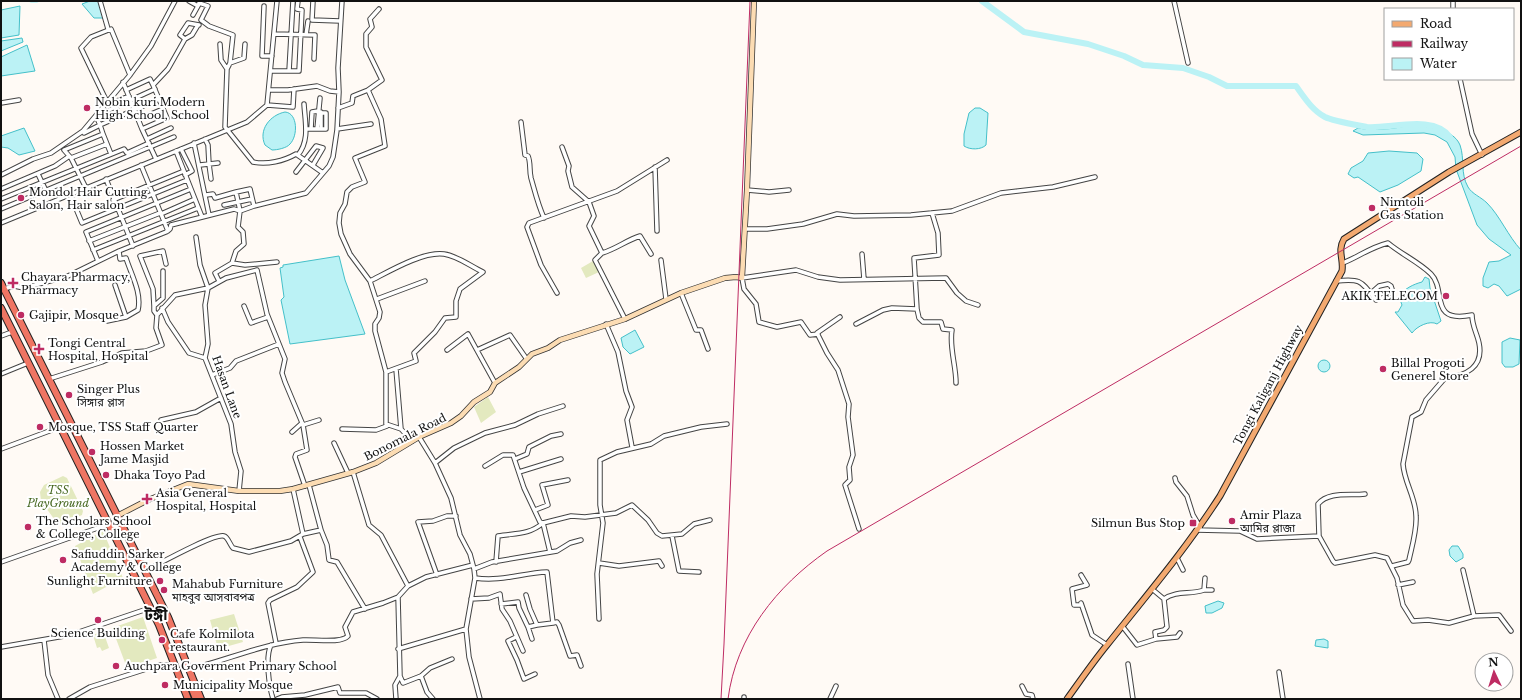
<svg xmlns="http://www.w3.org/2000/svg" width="1522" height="700" font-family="'Libre Baskerville','Noto Sans Bengali',serif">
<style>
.grass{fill:#e3e9bf}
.water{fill:#bbf2f5;stroke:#44c0c9}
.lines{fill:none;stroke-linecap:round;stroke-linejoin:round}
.canal{stroke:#bbf2f5;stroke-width:3.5}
.river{stroke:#bbf2f5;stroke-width:6}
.street-casing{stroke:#444;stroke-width:5.5}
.secondary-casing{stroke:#333;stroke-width:6}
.primary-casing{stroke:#222;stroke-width:7}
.highway-casing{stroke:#222;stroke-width:8}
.street{stroke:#fff;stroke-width:3.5}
.secondary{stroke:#fcdcb3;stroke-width:4.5}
.primary{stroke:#f3a970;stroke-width:5}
.highway{stroke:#ef7563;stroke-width:6}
.rail{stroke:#be2c63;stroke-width:1}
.poi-dot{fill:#be2c63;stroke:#fff;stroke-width:1.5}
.labels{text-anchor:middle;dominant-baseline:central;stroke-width:4;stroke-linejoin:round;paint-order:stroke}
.poi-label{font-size:11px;fill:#111;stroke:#fff;text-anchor:start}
.street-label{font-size:11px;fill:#111;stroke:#fff}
.park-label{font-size:11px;font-style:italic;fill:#476822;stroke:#fff}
.district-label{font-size:15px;font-weight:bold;fill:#111;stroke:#fff}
</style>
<rect width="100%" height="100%" fill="#fffaf5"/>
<path class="grass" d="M593,261L599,272L586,278L581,268Z
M488,397L496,412L481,423L474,407Z
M63,476L67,478L83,511L82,515L60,524L57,523L41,501L40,492L44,485Z
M103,531L123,578L93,594L75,546Z
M234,614L243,642L218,649L210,620Z
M143,617L157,658L127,668L112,628Z
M103,631L109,648L102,651L100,647L97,648L93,635Z"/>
<path class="water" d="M90,1H98L104,18H94L82,4Z
M20,6L19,35L1,38V10Z
M22,38L23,42L1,51V41Z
M27,45L35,71L1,76V57Z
M975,108H980L988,113L986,145C981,150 970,150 964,146V134L969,113Z
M285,112C298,113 298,136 290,144C287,148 277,150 272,150L265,145C258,130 270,115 285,112Z
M1410,125C1425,126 1453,128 1460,145C1465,159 1460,173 1468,187C1472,194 1481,197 1487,203C1500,216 1508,236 1521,250V289L1507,296L1499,286L1494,284L1488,288L1483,286V278L1489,262L1499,261L1511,255L1489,239L1477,225L1456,169L1455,157L1447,142L1435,135L1424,133L1363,135L1353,131L1358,128C1375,131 1393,129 1410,125Z
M24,128L35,151L19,155L8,148L1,147V136Z
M1389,151L1417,153L1423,159L1421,171L1398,185L1380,192L1358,177L1354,178L1348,174L1351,168L1363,161L1368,153Z
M339,256L345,280L365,334L290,344L281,300L284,297L280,268L283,267V265Z
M1425,277L1429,279L1430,288L1441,321L1437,324C1430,320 1417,326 1412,333L1395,312H1398L1402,305L1399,297C1403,289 1414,284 1422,282Z
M635,330L644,347L630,354L623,347L621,338Z
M1510,338L1520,340L1519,364L1513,367H1505L1502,363V342Z
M1318 366a6 6 0 1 1 12 0a6 6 0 1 1-12 0Z
M1452,546H1458L1463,554V558L1456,562L1450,556L1449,550Z
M1218,601L1224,603L1222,608L1212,613H1206L1205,606Z
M1324,639L1328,641V648L1315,646L1316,640Z"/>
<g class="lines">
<path class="canal" d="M31,1H37"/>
<path class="river" d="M982,1L1024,32L1088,44L1124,56L1143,65L1183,68L1209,77L1227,86H1296C1304,97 1312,110 1325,117C1333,121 1357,125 1367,127C1390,129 1434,114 1450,137"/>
<defs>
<path id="street" d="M100,1L108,29
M189,1L198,6L200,2
M313,1L312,20L340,21
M1174,1L1188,63
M199,3L208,6L201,20L209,26L233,35L230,63L227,69L225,127L253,162C267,165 284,161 296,154L323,173
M264,6L262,56H272
M379,9L370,19L372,27L366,34V47L382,80L368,90L381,119L385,146L355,158L365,182L352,187L347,192L345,204L340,213L339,223L341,234L350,254L370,281L380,312L379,318L375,324V331L386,372V424L401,429L412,441
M1453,9V1
M193,15L198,6
M274,34L315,35L314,59
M306,35L308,21
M185,39L180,35L188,23L199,25
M220,44L221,60L227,69
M230,63L244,58L245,44
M271,71H289L293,1
M289,71H299L302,10L297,9L298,1
M1460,79L1472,134L1482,155
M123,82L142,129L167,118L153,85L168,69L185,39L192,35L198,25
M126,90L150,79L153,85
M270,90H288L317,86L330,91L339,92
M107,102L81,48L91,37L111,29L130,75
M1,103L19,100
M112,103L129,96
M267,105L293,107L294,89
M338,108L352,103L353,96L368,90
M321,112V129
M96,116L155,89
M139,119L163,109
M521,122L525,155L528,156C531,163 529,170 531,178C535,192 538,205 544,218
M142,129L156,159
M306,129H326V113H322
M311,129L312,112L318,111
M317,129L320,98
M337,129L371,124
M83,131L84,133L100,125L96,116
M103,134L100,125L159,99
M147,139L171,128
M194,143L209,215
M562,147L569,166L568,171L572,187L589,202L594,216L589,226L602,253L595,260L625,319
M181,149L192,171L185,175
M64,150L103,134L107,144
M64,150L71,158L86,188
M176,151L202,217
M298,155C310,140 305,122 304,104
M71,158L107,144L111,154
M141,165L168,231
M200,165L209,164L208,145L205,139
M655,167L657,231
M296,172L316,146L323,148L313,165
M38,174L46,191
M1,175L33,159L51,153L83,131L130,75L151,46L175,1
M106,179L133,246
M211,179L209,164L218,163
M1,189L55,166L68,157
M747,190L769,192L789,190
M70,194L82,223L187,180
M206,195L213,194L215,198L236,192
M1,199L124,149L127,153L149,143
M113,200L184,171
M238,202L252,199
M224,205L238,202
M1,209L174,137
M240,211L236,192L250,189L254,206L306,193L329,166L333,157L337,130L339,92L338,68L342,1
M161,214L195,199
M1,223L247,122L267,105L277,1
M745,229H767L803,224L837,214L854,216L911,215L952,211L1001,193L1053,187L1095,177
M196,237L200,265L208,288L205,305L208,344L205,358L231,424L235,452L241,471L239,491
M89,241L160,213
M93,250L198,208
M602,253C616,249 627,240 640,236L651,254
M862,254L864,279
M661,260L666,299
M98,261L86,232L191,189
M232,263L245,265L277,262
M1343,263C1358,257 1371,247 1388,243C1401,254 1419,262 1431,274C1447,290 1428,324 1472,315C1472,326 1477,333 1479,343C1484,367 1466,376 1445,378L1426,400L1421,412L1412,417L1403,464C1404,482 1416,498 1416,516C1417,530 1412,546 1409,560L1408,562L1392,566
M219,281L215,273L232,263L236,251L244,244L243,232L238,227L240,211L254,206
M370,281C388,272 423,251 444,254C458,256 470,266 483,272L460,289L456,301V317L445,318L435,332L414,353L416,361L386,372
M1336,281C1361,278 1361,281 1376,300L1388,296L1392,289L1391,286L1388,284L1379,286L1371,293
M115,285L126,317
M4,289L14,286L24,288L68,276L119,251L166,232L170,229L171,225L234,209L240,211
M557,293L541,265L527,227L529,223L617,191L667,160
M681,293L696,330H701L708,349
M377,299L425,281
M154,306L153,289L140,256L163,251L166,264
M244,306L251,323L268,317
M162,308L168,322L189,353L205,358
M917,309L919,318L923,322H941L943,329L952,330C949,347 956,365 956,383
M157,315L154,311V306L163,298V271
M840,317L817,333L827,353L838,370L849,404L848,417L853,455L849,467L850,480L845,485L859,529
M107,321L126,317L138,310C142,293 131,274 126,258L120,259L119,251
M606,324L618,352L626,391L632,407L627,420L632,447
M856,324L883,310L892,308L917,309L914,258L939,255L938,233L932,213
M818,334L810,335L801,322L777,327L759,322L756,304L744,289L742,278L796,270L818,277L840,280L946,278L957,293L966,301L978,305
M1,336L12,332
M447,350L468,334L495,383
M477,350L510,335L526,358
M396,369L401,429
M1,374L28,363
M212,375L230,368L236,361L279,344
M49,379L102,362L122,353L146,351L162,345L156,328L157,315L175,295L208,288L226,278L257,270L267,314L285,359L282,373L285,382L303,425L307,450L296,454L295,457L305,486
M161,420L196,412L221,398
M303,425L319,420
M342,429L376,430L387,426
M292,432L302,423
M419,437L435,463L451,498L460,535L470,554L474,569L475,578L466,629L469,657L480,699
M334,443L348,473
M1,449L60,427
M515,459L527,454L529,447L551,436L561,434
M435,463L454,448L485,433L515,425L538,414L563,406
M485,466L503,455H513L524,488L540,522L543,523C529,535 515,533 498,536L496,562
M353,472L369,525L381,535L408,586
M519,472L561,459
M1175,478L1176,482L1187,496L1193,515L1200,527
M309,485L321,530
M293,489L303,534L321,530L327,545L329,560L337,562L365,609
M535,510L548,505L542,485L568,480
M1197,530L1240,531L1257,539L1319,536L1318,504C1329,491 1350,496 1365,494
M672,536L679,571L699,572
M1319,536L1333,561L1335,563L1375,555L1387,558L1397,578L1403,605L1413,621L1428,620L1449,623L1474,616L1499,615L1511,631
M550,552L543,523L571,516L585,517L616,513L632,505L648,520L657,533L662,536L682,534L694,524L710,520
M1177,558L1183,570
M1,562L109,524
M599,563L619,566L659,561L662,566
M474,569L492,562L557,551L570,543L581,540
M1463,570L1474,616
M145,571C157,565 214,533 224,536C228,537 230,545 233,548L249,552L291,541L303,534
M437,575L418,522L433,521L447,516H456
M1081,575L1087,585L1072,589L1074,605H1081
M475,578C501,582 522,573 547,572L553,623L557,622L559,625L570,656L577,655L581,666
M1398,585L1413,582
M1152,589L1164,599L1167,627L1164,630L1155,632L1156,639
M1204,590H1212
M526,595L530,609L537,625L553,623
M471,599L489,598L500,594L502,609L510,621L523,651
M1164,599C1177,590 1190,595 1204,590L1205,578
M1081,603L1092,635L1107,645
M501,604L518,602L519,608L528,627L537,625
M599,619L597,574L603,523L600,505V460L617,452L651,444L664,436L701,427L727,424
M528,627L532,639
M1123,627L1137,645L1156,639L1177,637L1180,633
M516,637L508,641L517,660L524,679L535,674
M44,640L48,675L58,699
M276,643L268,603L270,600L297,587L313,572L300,537
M271,645C265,657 269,686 273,699
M1,647L70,635L150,608
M398,649L466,629
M1128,664L1133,699
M190,669C228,660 264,643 303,640C314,639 341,644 348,636L345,627L353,612L383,603L398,597L408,586L426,577L473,565
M1279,672L1283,699
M400,676L403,683L421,676L430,668L452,659
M421,676L427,692L433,699
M1022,686L1026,694L1032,695L1033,699
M69,699L90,687L159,665H174
M277,699L282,697L305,695L338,687L340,693H366L377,699
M396,699L395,685L400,676L398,597
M744,699V697
M830,699L836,686"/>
<path id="secondary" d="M117,516L148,500L188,484L239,491H280L293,489L353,472L376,463L419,437L451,423L461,416L474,402L490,392L495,383L519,367L532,354L548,348L560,340L625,319L681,293L725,278L736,277L742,278L747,190L754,1"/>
<path id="primary" d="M1067,699C1080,681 1093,662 1107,645C1146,596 1186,549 1220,496L1342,271C1344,259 1337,251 1344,239L1449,172L1521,132"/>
<path id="highway" d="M1,283L168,617L201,699
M1,308L159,625L188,699
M192,689L196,699"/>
</defs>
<use href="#street" class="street-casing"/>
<use href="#secondary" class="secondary-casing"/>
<use href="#primary" class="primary-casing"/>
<use href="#highway" class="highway-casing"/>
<use href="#street" class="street"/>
<use href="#secondary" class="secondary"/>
<use href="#primary" class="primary"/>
<use href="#highway" class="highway"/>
<path class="rail" d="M721,699L724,644L750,1
M728,699C736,636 777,586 827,551L1521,146"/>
</g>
<g class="poi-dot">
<circle cx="87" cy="108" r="4"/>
<circle cx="21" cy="198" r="4"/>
<circle cx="1372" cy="208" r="4"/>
<path d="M11 277h4v4h4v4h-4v4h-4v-4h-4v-4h4z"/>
<circle cx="1446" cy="296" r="4"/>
<circle cx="21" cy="315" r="4"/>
<path d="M37 343h4v4h4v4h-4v4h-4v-4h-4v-4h4z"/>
<circle cx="1383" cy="369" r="4"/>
<circle cx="69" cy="395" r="4"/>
<circle cx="40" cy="427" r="4"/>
<circle cx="92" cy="452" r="4"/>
<circle cx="106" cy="475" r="4"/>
<path d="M145 493h4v4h4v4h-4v4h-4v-4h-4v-4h4z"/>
<circle cx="1232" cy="521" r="4"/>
<rect x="1189" y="519" width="8" height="8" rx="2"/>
<circle cx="28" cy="527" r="4"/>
<circle cx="63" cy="560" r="4"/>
<circle cx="160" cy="581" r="4"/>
<circle cx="164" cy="590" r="4"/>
<circle cx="98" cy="620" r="4"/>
<circle cx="162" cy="640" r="4"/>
<circle cx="116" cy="666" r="4"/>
<circle cx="165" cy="685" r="4"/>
</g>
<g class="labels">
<g class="poi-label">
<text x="95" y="102">Nobin kuri Modern<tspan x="95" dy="13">High School, School</tspan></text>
<text x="29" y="192">Mondol Hair Cutting<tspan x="29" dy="13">Salon, Hair salon</tspan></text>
<text x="1380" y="202">Nimtoli<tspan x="1380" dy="13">Gas Station</tspan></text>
<text x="21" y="277">Chayara Pharmacy,<tspan x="21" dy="13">Pharmacy</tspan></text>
<text x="1438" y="296" text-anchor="end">AKIK TELECOM</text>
<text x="29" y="315">Gajipir, Mosque</text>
<text x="48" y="343">Tongi Central<tspan x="48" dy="13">Hospital, Hospital</tspan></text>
<text x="1391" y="363">Billal Progoti<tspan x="1391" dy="13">Generel Store</tspan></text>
<text x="77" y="389">Singer Plus<tspan x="77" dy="13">সিঙ্গার প্লাস</tspan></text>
<text x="48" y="427">Mosque, TSS Staff Quarter</text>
<text x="100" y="446">Hossen Market<tspan x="100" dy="13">Jame Masjid</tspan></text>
<text x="114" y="475">Dhaka Toyo Pad</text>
<text x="156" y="493">Asia General<tspan x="156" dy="13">Hospital, Hospital</tspan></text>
<text x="1240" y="515">Amir Plaza<tspan x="1240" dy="13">আমির প্লাজা</tspan></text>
<text x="36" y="521">The Scholars School<tspan x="36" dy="13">&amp; College, College</tspan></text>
<text x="1185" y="523" text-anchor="end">Silmun Bus Stop</text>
<text x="71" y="554">Safiuddin Sarker<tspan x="71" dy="13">Academy &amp; College</tspan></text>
<text x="152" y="581" text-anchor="end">Sunlight Furniture</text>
<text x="172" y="584">Mahabub Furniture<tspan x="172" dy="13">মাহবুব আসবাবপত্র</tspan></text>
<text x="98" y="633" text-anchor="middle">Science Building</text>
<text x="170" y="634">Cafe Kolmilota<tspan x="170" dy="13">restaurant.</tspan></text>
<text x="124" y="666">Auchpara Goverment Primary School</text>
<text x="173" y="685">Municipality Mosque</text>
</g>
<g class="street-label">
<text transform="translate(1268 385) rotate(-62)">Tongi Kaliganj Highway</text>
<text transform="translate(227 387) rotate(70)">Hasan Lane</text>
<text transform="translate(405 437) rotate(-27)">Bonomala Road</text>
</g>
<g class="park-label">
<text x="58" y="490">TSS<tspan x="58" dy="13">PlayGround</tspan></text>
</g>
<g class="district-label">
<text x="156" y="614">টঙ্গী</text>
</g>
</g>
<rect width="1522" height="700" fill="none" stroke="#111111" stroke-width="4"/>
<rect x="1384" y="8" width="130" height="72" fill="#ffffff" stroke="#a0a0a0"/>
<rect x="1392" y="21" width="20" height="6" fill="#f3a970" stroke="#a0a0a0"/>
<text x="1420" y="28" font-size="12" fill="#111111">Road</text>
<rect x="1392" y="41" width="20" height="6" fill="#be2c63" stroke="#a0a0a0"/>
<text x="1420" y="48" font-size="12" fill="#111111">Railway</text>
<rect x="1392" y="58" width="20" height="12" fill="#bbf2f5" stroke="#a0a0a0"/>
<text x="1420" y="68" font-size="12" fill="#111111">Water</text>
<g transform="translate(1494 672) rotate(356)"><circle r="19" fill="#ffffff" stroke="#a0a0a0"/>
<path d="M0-3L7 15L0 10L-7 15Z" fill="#be2c63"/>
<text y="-6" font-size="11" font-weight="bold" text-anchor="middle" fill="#111111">N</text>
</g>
</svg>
